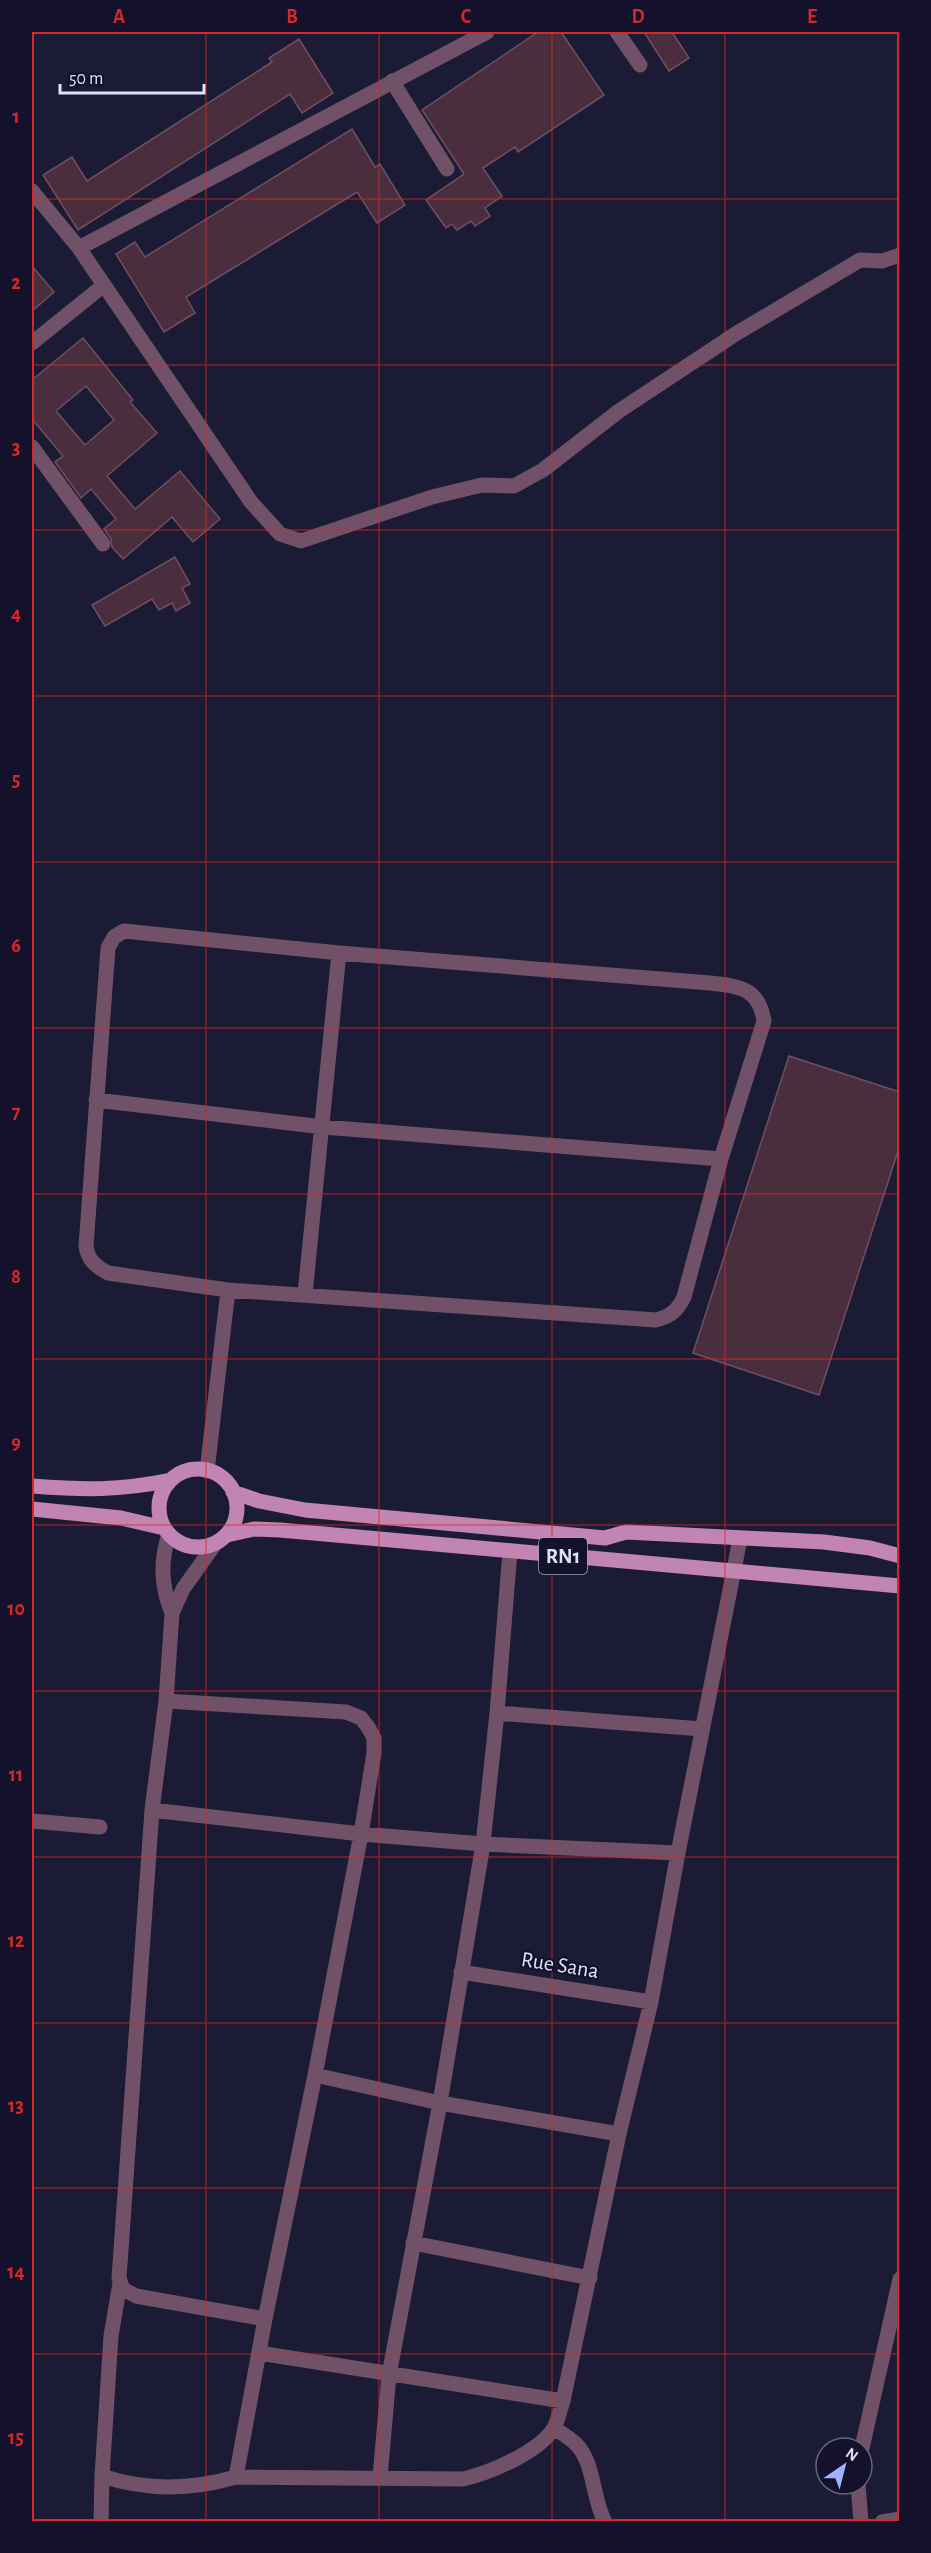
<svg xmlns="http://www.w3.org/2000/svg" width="931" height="2553" font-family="'Alegreya Sans',sans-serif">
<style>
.building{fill:#4b2e3d;stroke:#704f60;stroke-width:1.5;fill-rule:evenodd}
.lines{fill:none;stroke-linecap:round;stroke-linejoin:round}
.minor{stroke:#705168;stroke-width:15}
.primary{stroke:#c284b2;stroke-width:15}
.grid{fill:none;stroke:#d62828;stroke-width:1.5;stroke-opacity:0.55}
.labels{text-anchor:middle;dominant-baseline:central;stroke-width:4.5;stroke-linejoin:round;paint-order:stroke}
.shield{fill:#13112b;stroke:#a2a3b7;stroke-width:1.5}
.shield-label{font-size:21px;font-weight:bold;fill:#e0e1f3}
.street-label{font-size:22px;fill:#e0e1f3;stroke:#13112b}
.neatline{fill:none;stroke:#d62828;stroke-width:2}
.grid-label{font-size:20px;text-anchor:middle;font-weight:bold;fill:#d62828}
</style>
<rect width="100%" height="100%" fill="#1c1b35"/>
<path class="building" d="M538,32H561L604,95L518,152L515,147L483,168L502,196L485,208L490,216L475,226L471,221L457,230L452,224L446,228L426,200L464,174L422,110Z
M644,32H672L689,58L669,71Z
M299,39L333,93L302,113L290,94L78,230L43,175L72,157L87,181L272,62L269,58Z
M352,129L375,167L380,164L405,205L377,223L357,192L186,297L195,313L164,332L116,254L135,242L145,257Z
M32,266L54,292L32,311Z
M83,338L133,400L130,402L157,433L107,476L135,509L180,471L220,519L193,542L172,517L123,559L112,547L111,539L104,529L116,519L91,489L81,498L55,462L63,456L32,419V380ZM86,386L114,420L85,445L56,411Z
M175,557L190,584L182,588L190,603L176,611L172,603L159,610L152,599L105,626L92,605Z
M789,1056L900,1092V1145L819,1395L693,1353Z"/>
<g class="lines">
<path class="minor" d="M617,32L640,65
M392,81L447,169
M32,191L79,248L251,502L280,534L301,541L432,497L482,485L514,486L543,470L619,411L737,333L860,260L882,261L900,255
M79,248L487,32
M32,343L104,285
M32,447L103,544
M124,931L339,953L710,983C739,986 759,988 764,1021L721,1159L684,1297C677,1311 671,1316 656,1320L228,1290L108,1273C95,1266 88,1260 86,1246L108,948L114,937Z
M96,1100L323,1127L721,1159
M305,1294L339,953
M207,1471L228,1290
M169,1534C160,1562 161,1586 172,1613
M215,1544L183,1589L172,1613L166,1701L152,1810L119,2278L123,2289L136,2296L265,2319
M166,1701L346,1712L361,1718L368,1727L374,1738V1753L361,1834L315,2075L265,2319L236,2477
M497,1713L702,1729
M152,1810L361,1834L483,1844L678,1853
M32,1821L100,1827
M461,1972L651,2002
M315,2075L440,2103L619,2134
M413,2243L590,2278
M120,2283L111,2336L102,2476C147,2491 191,2490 236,2477L463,2479C490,2473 539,2452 554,2428C558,2420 560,2410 563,2401L619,2134L651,2002L678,1853L740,1539
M259,2353L563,2401
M554,2428C562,2433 570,2438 577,2445C595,2465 592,2498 605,2522
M862,2448L900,2279
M380,2477L389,2375L440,2103L483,1844L497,1713L510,1551
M858,2484L861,2522
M101,2522L102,2476
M882,2522L900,2519"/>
<path class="primary" d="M159 1508a39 39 0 1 1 78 0a39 39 0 1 1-78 0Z
M32,1486C84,1490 118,1491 171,1480
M233,1492L259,1501L305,1510L605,1538L626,1532L824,1542L870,1548L900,1556
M32,1509L121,1518L164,1528
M227,1535L254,1529L280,1530L900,1586"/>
</g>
<path class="grid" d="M206,32V2522M379,32V2522M552,32V2522M725,32V2522M32,199H900M32,365H900M32,530H900M32,696H900M32,862H900M32,1028H900M32,1194H900M32,1359H900M32,1525H900M32,1691H900M32,1857H900M32,2023H900M32,2188H900M32,2354H900"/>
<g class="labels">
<rect class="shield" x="539" y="1538" width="48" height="36" rx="4.5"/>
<g class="shield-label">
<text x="563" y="1556">RN1</text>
</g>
<g class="street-label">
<text transform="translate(560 1965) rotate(9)">Rue Sana</text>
</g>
</g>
<rect width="931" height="2553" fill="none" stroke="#13112b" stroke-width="66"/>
<g transform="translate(844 2466) rotate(35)"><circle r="28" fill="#13112b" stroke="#65647b" stroke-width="1.5"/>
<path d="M0-4.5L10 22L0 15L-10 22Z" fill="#9fb3fd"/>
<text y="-9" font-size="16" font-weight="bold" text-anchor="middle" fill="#e0e1f3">N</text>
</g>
<path d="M60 84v9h144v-9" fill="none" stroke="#e0e1f3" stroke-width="3"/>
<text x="69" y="84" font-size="18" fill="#e0e1f3" stroke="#13112b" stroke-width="4.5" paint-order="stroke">50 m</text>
<rect x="33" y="33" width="865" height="2487" class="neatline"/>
<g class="grid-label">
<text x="119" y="23">A</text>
<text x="292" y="23">B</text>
<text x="466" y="23">C</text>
<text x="638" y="23">D</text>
<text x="812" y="23">E</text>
<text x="16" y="123">1</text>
<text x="16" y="289">2</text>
<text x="16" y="454">3</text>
<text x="16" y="620">4</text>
<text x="16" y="786">5</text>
<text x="16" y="952">6</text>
<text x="16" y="1118">7</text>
<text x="16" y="1283">8</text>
<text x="16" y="1449">9</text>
<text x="16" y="1615">10</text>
<text x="16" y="1781">11</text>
<text x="16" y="1947">12</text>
<text x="16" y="2112">13</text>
<text x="16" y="2278">14</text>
<text x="16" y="2444">15</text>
</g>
</svg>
